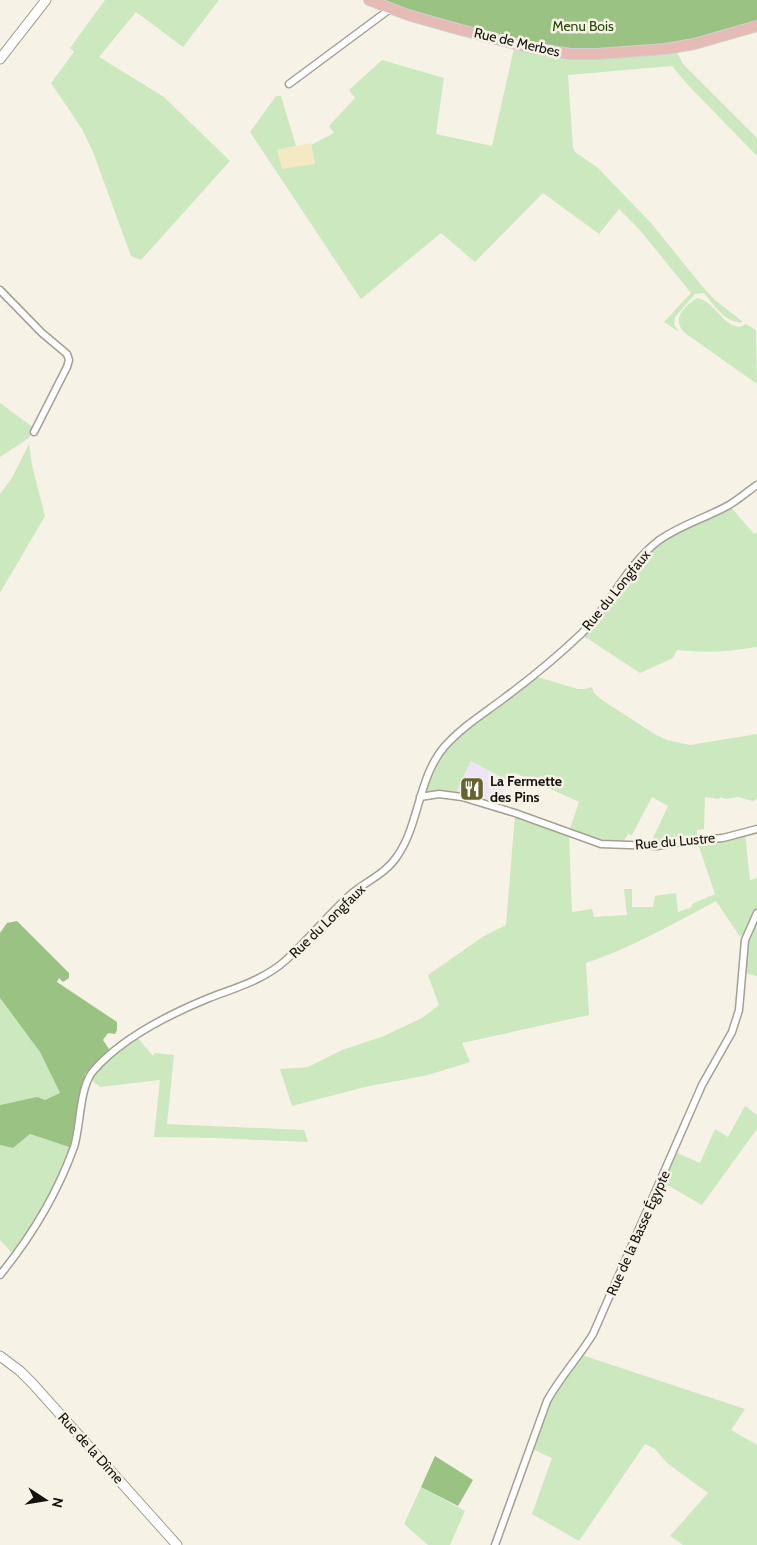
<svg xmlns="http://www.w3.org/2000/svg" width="757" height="1545" font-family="Cabin,sans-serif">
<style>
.commercial{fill:#efe3f8}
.green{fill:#cce8be}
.forest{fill:#9ac383}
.sand{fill:#f3e9c4}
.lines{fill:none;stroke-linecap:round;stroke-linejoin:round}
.street-casing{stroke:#a4a094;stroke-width:9}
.secondary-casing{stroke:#a4a094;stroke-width:11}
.primary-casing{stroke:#d0d0cf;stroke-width:12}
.street{stroke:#fff;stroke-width:6}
.secondary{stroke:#fff;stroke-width:9}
.primary{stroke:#e6bab5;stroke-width:10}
.labels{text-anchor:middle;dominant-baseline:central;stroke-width:5;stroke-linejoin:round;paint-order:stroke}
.park-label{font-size:14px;fill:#264b06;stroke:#f7f2e6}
.street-label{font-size:14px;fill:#15130f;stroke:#f7f2e6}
.poi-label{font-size:14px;font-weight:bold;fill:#15130f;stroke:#f7f2e6;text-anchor:start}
</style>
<rect width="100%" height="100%" fill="#f7f2e6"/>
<path class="commercial" d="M471,761L510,782L493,807L454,796Z"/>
<path class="green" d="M105,0H219L183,47L136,12L99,57L164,97L230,161L141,260L131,256L93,152L82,129L51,83L74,52L70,48Z
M515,44L676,50L683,64L757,138V156L687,84L672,66L568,75L573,148L575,152L598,168L624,195L651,223L702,286L715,300L743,322C727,325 713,304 704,293L695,294L675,317L674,325L679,332L664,322L691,293L639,229L619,209L599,234L543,193L475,262L441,233L361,299L250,132L276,96H281L296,146L277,150L315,164L311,145L334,133L329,126L355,98L349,90L382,60L444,78L436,134L492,146Z
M697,298C715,301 722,326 740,327L746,324L756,330L757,384L685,333C670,319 685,306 697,298Z
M0,403L34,428L29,438L0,457Z
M29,444L32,465L45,516L0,593V494L12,478Z
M730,506L754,534L757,532V647C728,652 706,653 677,650L673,658L640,673L582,635L631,569L663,539Z
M534,676L578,689H586L591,687L593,689V692L602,700L656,735L667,740L690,745L757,734V799L753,801L738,797L726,799L720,797L719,799L705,797L704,829L697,830V837L650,844L668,806L652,797L632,835L628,834L622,844L609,843L569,831L579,802L515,773L510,782L471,761L455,794L428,793L425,787L435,764L452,741Z
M515,815L569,835L572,912L592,909L594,917L627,915L624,889H632V907H653L655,896L676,893L678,912L692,907V904L715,894L697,841L745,834L750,880L757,878V908L743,935H741L740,937L716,901C673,924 631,948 586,963L589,1015L462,1043L470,1062L428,1075L365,1087L292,1106L280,1069L308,1067L342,1050L384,1036L422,1018L439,1005L428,975L484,936L506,925Z
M757,918V976L744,973L747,943Z
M0,998L40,1052L60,1093L45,1101L37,1098L0,1105Z
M137,1037L153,1056L155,1053L174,1055L167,1124L304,1130L308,1142L215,1138L154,1137L160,1080L100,1087L90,1079L103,1063Z
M745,1106L757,1115V1129L702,1205L662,1182L675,1152L700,1163L715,1129L728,1137Z
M30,1134L72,1148L55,1188L14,1255L0,1240V1145L13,1148Z
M582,1355L745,1409L731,1430L757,1445V1545H683L670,1536L708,1493L667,1463L655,1449L645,1444L579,1541L532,1514L552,1458L532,1449L543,1416L553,1394Z
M421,1487L465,1511L450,1545H428L404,1524Z"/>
<path class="forest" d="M369,0H757V26L694,44L551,52Z
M17,921L69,973V978L63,982L59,978L57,982L117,1022V1030L115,1034L108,1033L103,1040L111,1052L85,1074L79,1118L72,1148L30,1134L13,1148L0,1145V1105L37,1097L45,1100L60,1093L40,1052L0,998V933L7,923Z
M435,1456L473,1480L458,1506L421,1487Z"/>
<path class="sand" d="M311,143L315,164L282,169L277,150Z"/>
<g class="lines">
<defs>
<path id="street" d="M289,84L390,9
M0,290L42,333L67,354L69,360L67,367L34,432
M420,797L439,794L462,797L515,813L601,844L657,846L688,841L723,838L757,829
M0,1275C31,1237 57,1194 74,1147C81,1125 79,1086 94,1070C122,1038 170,1014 209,998C235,988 264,980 286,960C308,940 327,916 350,895C366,881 386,874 398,855C420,822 418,777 445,746C462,727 483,714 503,699C530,679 557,657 582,633C611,604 626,566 658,541C680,525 706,518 729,505C739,499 748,491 757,485
M495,1545L547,1401C560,1377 579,1357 593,1334L702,1085L732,1032L739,1010L745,940L757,913"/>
<path id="secondary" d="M0,59L46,0
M0,1356L20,1371L33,1384L177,1545"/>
<path id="primary" d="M369,0L408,15L461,30L527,47L570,54H597L665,49L694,44L757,26"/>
</defs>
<use href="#street" class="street-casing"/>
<use href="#secondary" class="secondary-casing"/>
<use href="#primary" class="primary-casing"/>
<use href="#street" class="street"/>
<use href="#secondary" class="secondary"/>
<use href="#primary" class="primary"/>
</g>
<defs>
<symbol id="restaurant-square" viewBox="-11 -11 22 22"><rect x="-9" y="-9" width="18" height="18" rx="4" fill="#656430" stroke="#f7f2e6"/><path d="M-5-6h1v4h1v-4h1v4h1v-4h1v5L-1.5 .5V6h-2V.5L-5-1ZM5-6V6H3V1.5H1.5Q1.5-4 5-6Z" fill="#fff"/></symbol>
</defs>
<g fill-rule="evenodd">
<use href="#restaurant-square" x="458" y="775" width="28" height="28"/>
</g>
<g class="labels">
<g class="park-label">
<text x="583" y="26">Menu Bois</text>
</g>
<g class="street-label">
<text transform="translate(517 42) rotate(13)">Rue de Merbes</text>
<text transform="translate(616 590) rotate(-51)">Rue du Longfaux</text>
<text transform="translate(675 841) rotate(-5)">Rue du Lustre</text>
<text transform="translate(327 921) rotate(-44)">Rue du Longfaux</text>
<text transform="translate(638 1233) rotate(-66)">Rue de la Basse Égypte</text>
<text transform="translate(91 1448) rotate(48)">Rue de la Dîme</text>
</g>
<g class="poi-label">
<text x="490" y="781">La Fermette<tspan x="490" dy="16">des Pins</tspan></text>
</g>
</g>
<g transform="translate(45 1500) rotate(102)" stroke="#f7f2e6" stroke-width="4" paint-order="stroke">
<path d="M0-4L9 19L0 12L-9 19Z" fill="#15130f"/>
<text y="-8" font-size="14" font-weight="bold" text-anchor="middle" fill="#15130f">N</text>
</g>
</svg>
